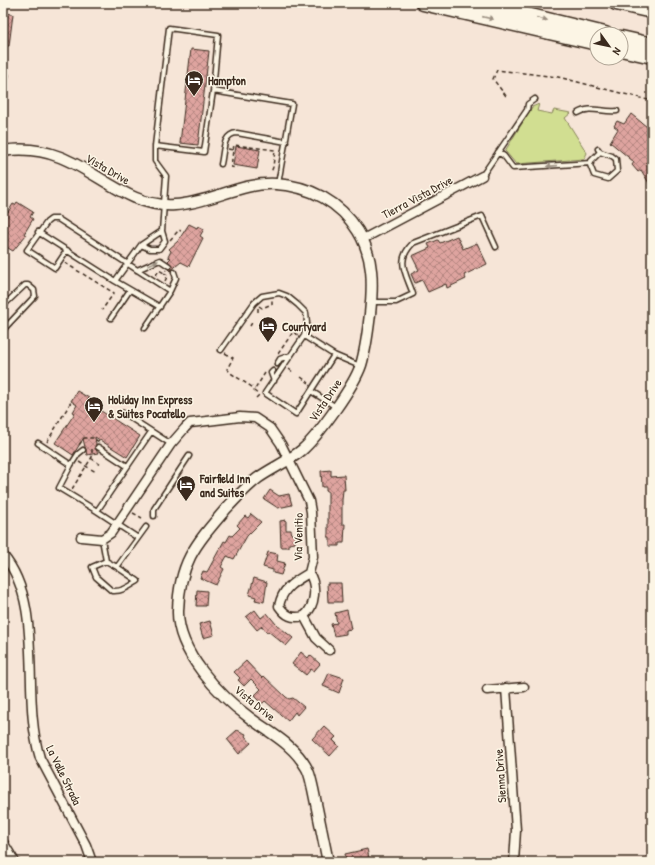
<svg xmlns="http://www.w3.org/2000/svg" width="655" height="865" font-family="'Patrick Hand',sans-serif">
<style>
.grass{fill:#d1de91;stroke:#868458}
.building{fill:url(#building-cross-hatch);stroke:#3b2a1e}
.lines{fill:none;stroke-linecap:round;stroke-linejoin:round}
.service-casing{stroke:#3b2a1e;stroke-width:7}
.minor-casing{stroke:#3b2a1e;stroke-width:11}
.tertiary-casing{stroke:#3b2a1e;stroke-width:13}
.motorway-casing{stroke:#3b2a1e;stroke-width:17}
.path{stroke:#3b2a1e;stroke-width:1.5;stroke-dasharray:4 3;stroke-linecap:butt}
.service{stroke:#fcf5e5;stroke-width:4}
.minor{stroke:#fcf5e5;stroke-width:8}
.tertiary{stroke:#fcf5e5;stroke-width:10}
.motorway{stroke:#fcf5e5;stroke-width:14}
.oneway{fill:#9c9082}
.labels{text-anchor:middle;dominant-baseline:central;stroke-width:3;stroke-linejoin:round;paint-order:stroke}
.poi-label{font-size:12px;font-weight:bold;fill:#3b2a1e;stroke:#fcf5e5;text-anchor:start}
.street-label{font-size:12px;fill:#3b2a1e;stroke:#fcf5e5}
</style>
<defs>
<pattern id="building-cross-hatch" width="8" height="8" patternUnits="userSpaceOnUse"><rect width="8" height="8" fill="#dea49f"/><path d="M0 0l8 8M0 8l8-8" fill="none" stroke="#b58681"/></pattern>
</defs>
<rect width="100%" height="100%" fill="#f6e5d7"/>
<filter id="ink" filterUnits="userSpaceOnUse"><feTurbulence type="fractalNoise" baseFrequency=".025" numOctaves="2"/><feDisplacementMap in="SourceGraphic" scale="8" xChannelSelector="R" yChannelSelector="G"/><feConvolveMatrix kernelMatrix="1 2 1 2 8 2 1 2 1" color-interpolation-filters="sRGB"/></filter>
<g filter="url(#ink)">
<path class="grass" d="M539,104L537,111L552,114L554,110L571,113L565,118L587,153L584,159L516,164L505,151L532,107Z"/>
<path class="building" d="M3,13L13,14L9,46L3,45Z
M191,49L209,51L198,145L180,143Z
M631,114L652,131V188L641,170L638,172L632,165L634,162L610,142L618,129L614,126L617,121L624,124Z
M236,146L260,150L257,169L233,165Z
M17,202L33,212L30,217L33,219L24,234L26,235L13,251L3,245V214L6,210L8,212L13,204L15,205Z
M189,224L197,228L198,226L204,229L200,236L203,238L189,266L181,262L170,271L168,269H171L172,266L168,261L171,258L168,257L171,251L169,249L178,241Z
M457,236L463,249L477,243L487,264L464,275L466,279L447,288L446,284L428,292L422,280L415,283L411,274L419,270L412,256L430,248L428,244L438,240L440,243Z
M77,391L89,398L87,402L140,436L127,457L95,437L96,444L95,448L98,453L87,455L83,439L73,455L55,443L75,413L73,412L77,405L71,401Z
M331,470V476L344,475L345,490H343L342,500V524H345L344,543H339V546H330V537H328V491H326V487H322L321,471Z
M270,490L279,496L289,494L292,505L278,508L264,499Z
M251,514L261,522L247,536L234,559L227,556L221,567L224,569L216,585L200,578L203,571L207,572L224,541L226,542L230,535L232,536L240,528L237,525L245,516L248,518Z
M286,520V530H291L292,535H295V543L289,544V547H281L280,521Z
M268,552L278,554L277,561L285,563L281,575L273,573V570L263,567Z
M254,578L267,582L264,602L255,600L256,597L249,595Z
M327,583H341L342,602H328Z
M197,590L207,591L206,606H196Z
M255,610L261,618L267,613L276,624L293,638L286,646L268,631L267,633L262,626L257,630L246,617Z
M347,610L351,629L346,630V634L334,636L331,624L337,623L335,613Z
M210,621L214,635L203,638L199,624Z
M301,652L308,658L310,655L320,664L314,671L311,669L306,675L292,664Z
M246,661L262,678L264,676L286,697L289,699L293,698L304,707L297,715L295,712L288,721L265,701L262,704L254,696L261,689L251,679L244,686L238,680L240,678L234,672Z
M329,673L344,678L339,693L323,686Z
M324,726L336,737L333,740L339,746L330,756L312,739Z
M237,730L246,734L245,736L251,743L239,754L227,739Z
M367,849L370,862H347L345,854Z"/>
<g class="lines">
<defs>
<path id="service" d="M3,74L6,75L3,94
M213,91L292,104L278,184
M578,113C590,105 603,113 617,111
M598,149L600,152L591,161L590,165L594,175L608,179L617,171L616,159L612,156L600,152
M498,152L504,156L513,168L591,163
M221,164C224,152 222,134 237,133L286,142
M482,176L527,110L528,104L535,99
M38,232L115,281L141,245L162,231L166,176L155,161V146L169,28L218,35L213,91L204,152L155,146
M141,245L150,249H159L165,241L162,231
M67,250L55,268L27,250L47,222L51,219H58L170,291L145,328
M137,270L160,260L169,266
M115,281L160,307
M170,291L176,278L174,272
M371,302H396L413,294C406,273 395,261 413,243L482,216L496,247
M3,306L25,285H28L34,290L35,296L3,330
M111,318L130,290
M221,350L254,303L262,296L279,293L287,296L298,305L306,313L307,323L304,336L265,393L296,414L334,355L304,336
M334,355L360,366
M277,364L280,359L291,355
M273,371L271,373L274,381
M311,391L336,407
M123,413L171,444
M38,443L71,465L59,488L97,511
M98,447L127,466
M71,465L78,454L83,450
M154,516V509L189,456
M138,538L146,527
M102,539L106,561
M117,567L106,561L92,567L96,577L112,591C122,592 130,586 138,581L117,567L138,538L97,511L151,432"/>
<path id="minor" d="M363,239L482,176
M81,537L102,539L111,533L171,444L185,428L190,423L199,422L240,417L255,418L270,428L281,444L309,501L311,512L313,557L309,573C294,582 283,587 279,606C286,616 292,619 304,616L316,638L329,650
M3,555C46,606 20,694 40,758L86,845L92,862
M304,616C316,606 317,585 309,573
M506,688L516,830L514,862
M487,690L524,687
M3,842L15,862"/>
<path id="tertiary" d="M3,151C22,148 42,150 60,157C99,172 130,208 175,205C210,203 241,182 276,184C310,186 340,202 358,231C374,257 373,285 370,314C368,331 366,349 361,365C354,386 318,436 302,450C289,461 272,468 258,478C246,487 235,499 225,510C195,545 179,563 178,611C177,652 220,696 250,718C270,733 293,744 306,767C310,773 311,781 313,789C318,813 323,837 328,862"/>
<path id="motorway" d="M423,3L597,43
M477,3L605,34
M616,3L652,11
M621,38L652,45
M621,49L652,56"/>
</defs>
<use href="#service" class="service-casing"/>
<use href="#minor" class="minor-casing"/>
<use href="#tertiary" class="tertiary-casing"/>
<use href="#motorway" class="motorway-casing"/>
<path class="path" d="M506,96L493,79L497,70L558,77L652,101
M228,149L233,150L231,167L237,168
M233,150L234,145L275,150L273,167L271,173
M170,240L179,230L181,231
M65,263L114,293L102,310
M156,275L159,270L164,273
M165,281L168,275L164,273L166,270
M259,306L262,308L272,304V300
M258,308V314
M250,326L253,321
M225,353L233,358L227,369L232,374L255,389
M278,354L293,332L298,335
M289,369L294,373
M301,377L309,383
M256,398L259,395L254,391L265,373
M47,442L71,402
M79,445L84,438H93L99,442
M91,458L101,465
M79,462L96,472
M72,489L92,457V449
M133,513L142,518"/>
<use href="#service" class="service"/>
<use href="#minor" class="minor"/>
<use href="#tertiary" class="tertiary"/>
<use href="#motorway" class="motorway"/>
</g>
<defs><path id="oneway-solid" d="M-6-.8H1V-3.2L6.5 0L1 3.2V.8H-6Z"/></defs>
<g class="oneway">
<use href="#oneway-solid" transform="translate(488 18) rotate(13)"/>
<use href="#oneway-solid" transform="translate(542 19) rotate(14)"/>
<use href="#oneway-solid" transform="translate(552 166) rotate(175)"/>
<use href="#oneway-solid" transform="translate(153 263) rotate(-22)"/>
</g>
</g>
<defs>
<symbol id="hotel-pin" viewBox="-11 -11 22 30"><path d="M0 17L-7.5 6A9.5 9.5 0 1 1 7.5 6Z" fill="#3b2a1e" stroke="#fcf5e5"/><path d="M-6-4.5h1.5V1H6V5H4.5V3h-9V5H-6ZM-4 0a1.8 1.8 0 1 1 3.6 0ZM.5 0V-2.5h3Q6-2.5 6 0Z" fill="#fff"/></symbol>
</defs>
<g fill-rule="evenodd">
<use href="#hotel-pin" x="183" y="69" width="22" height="30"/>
<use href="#hotel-pin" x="257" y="315" width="22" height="30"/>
<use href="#hotel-pin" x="83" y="395" width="22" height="30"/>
<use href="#hotel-pin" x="175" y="474" width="22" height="30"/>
</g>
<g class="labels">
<g class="poi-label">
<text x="208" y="80">Hampton</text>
<text x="282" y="326">Courtyard</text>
<text x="108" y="399">Holiday Inn Express<tspan x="108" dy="14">&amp; Suites Pocatello</tspan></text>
<text x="200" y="478">Fairfield Inn<tspan x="200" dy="14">and Suites</tspan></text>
</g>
<g class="street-label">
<text transform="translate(108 169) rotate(30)">Vista Drive</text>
<text transform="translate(417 197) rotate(-28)">Tierra Vista Drive</text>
<text transform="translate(325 400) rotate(-56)">Vista Drive</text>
<text transform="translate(298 537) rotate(-89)">Via Venitio</text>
<text transform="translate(255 703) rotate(39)">Vista Drive</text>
<text transform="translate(64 775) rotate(64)">La Valle Strada</text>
<text transform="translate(500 776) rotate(-94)">Sienna Drive</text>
</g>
</g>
<rect width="655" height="865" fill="none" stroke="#fcf5e5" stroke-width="16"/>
<rect x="8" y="8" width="639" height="849" fill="none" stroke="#3b2a1e" stroke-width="1.5" filter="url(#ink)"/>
<g transform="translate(609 46) rotate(123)"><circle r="19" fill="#fcf5e5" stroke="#afa495"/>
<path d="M0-3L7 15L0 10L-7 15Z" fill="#3b2a1e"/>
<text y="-6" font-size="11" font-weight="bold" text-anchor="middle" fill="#3b2a1e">N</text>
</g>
</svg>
